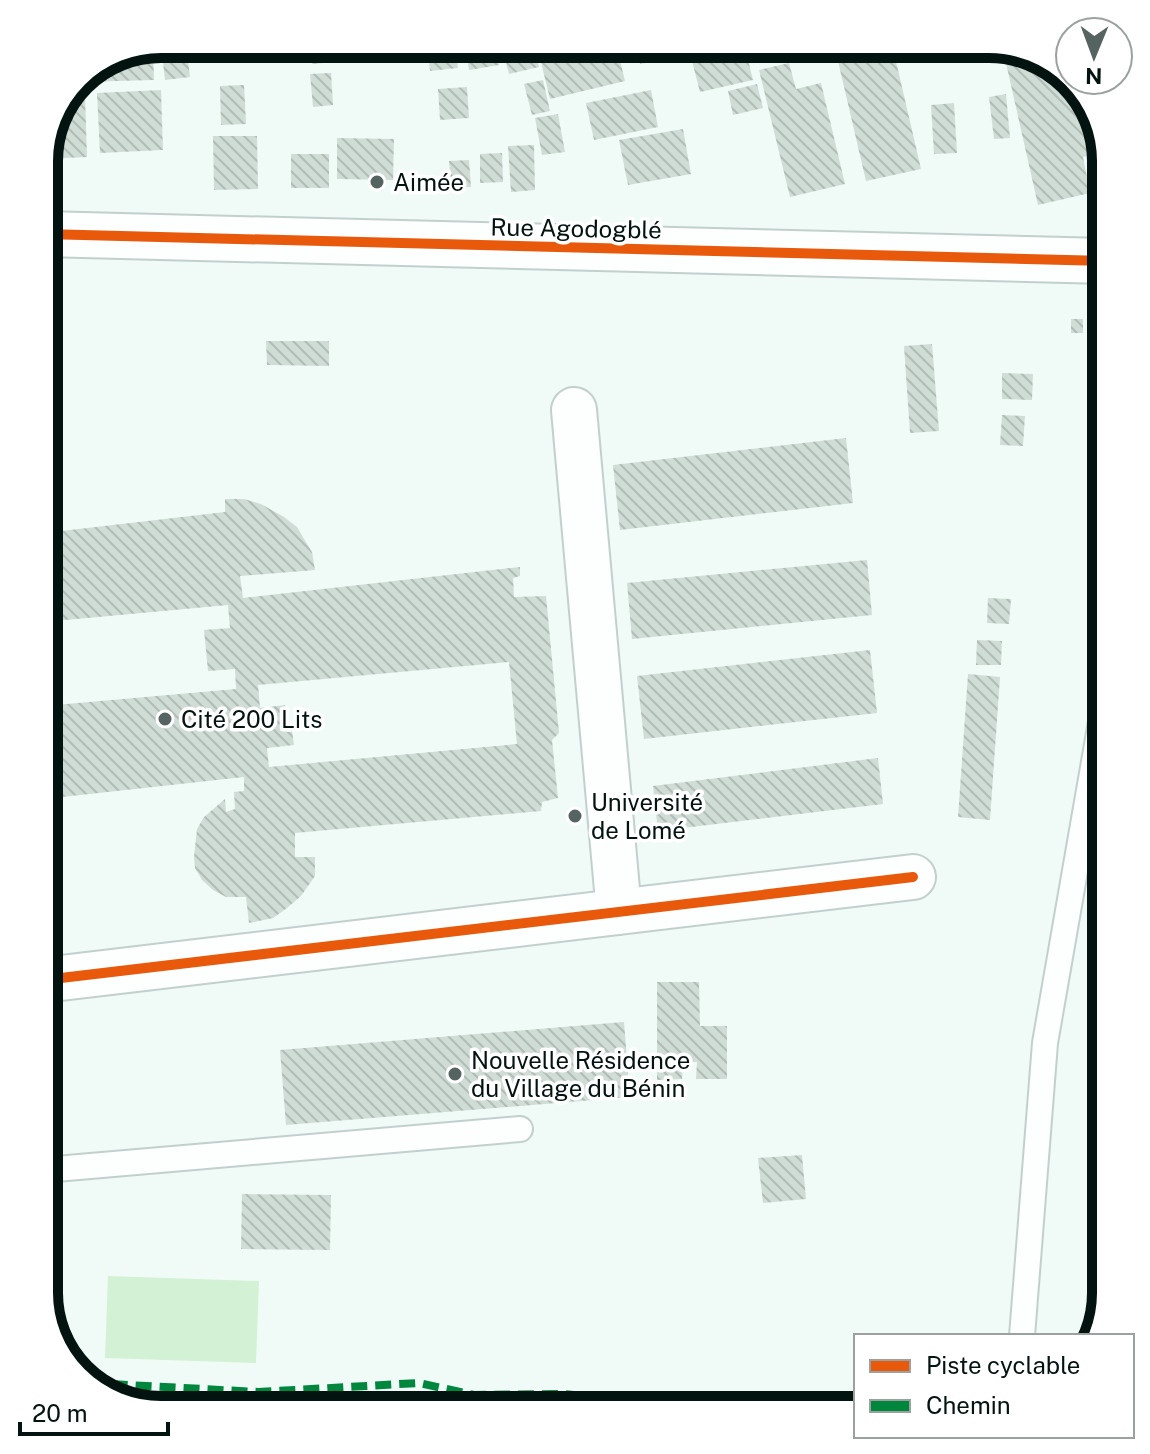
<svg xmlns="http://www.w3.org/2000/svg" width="1150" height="1454" font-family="'Public Sans',sans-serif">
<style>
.pitch{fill:#d3f1d4}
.building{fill:url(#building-back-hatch);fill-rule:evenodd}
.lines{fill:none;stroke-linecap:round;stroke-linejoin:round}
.lane-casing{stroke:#c2d0cd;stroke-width:28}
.street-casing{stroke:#c2d0cd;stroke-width:48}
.lane{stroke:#fdfefe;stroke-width:24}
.street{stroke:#fdfefe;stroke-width:44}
.quiet{stroke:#00873e;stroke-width:8;stroke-dasharray:16 8;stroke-linecap:butt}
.cycleway-casing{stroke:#fff;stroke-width:15}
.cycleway{stroke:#e8590c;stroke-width:10}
.poi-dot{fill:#566461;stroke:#fff;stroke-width:3}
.labels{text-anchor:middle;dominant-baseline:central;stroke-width:7;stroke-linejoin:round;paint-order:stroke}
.poi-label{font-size:24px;fill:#031310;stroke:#fff;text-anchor:start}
.street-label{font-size:24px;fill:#031310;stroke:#fff}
.rim{fill:none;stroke:#031310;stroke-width:10}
</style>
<defs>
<pattern id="building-back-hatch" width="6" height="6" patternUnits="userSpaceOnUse" patternTransform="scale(2)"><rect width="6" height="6" fill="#d0dcd6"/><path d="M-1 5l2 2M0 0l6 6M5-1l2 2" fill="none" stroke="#b1bcb7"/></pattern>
</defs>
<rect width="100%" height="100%" fill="#f0fbf8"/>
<path class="pitch" d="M108,1276L259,1281L256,1363L105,1358Z"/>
<path class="building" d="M161,44H186L190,77L165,80Z
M191,44H215L217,56L193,59Z
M269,44H299L302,54L272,60Z
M309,44H335L337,62L312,64Z
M339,44H354L356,59L340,61Z
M427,44H455L458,68L430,71Z
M465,44H496L499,65L469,70Z
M501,44H534L539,67L509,74Z
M545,44H574V45L547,52Z
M599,44H616L625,81L550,99L540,58Z
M637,44H686L688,56L640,64Z
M709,44H744L753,80L700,92L689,49Z
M786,44H821L822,48L789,57Z
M834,44H892L921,169L866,181Z
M153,47L154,80L80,82L84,73Z
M1036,56L1047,60L1086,97L1103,152L1083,157L1090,193L1038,205L1006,63Z
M789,63L796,89L821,83L845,184L790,197L759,70Z
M331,73L333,105L313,107L310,74Z
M543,80L550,111L532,115L524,84Z
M757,84L763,108L733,115L728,91Z
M244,85L246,124L221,125L220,86Z
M467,87L469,118L440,120L438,89Z
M161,90L163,150L100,153L97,93Z
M651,90L658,127L594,140L586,103Z
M1006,94L1010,138L994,139L989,97Z
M73,95H85L87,157L44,159V153Z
M954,103L957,153L934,154L931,105Z
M558,114L565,152L542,155L535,118Z
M683,129L691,174L628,185L619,140Z
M213,136H257L258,189L214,190Z
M337,138L394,139L393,180L337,179Z
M534,145L535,190L511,192L508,146Z
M502,153L503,182L480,183V154Z
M291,154H329V188H291Z
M469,160L471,187L451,188L449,161Z
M1071,319H1083V333H1071Z
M266,341H329V366L267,365Z
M932,344L939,431L910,433L904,346Z
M1101,348H1106V387L1099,386Z
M1002,373L1033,374L1032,400L1002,399Z
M1002,415L1025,416L1023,446L1000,445Z
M846,438L853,503L620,530L613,465Z
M225,499H244L261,504L284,517L297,527L304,539L312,552L315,570L240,576L243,598L520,567V576L513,578L514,597L546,596L559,733L552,740L558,798L542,802L541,811L295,833V857H315V876L301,896L287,908L273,918L249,923L246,897H226L213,890L202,880L195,868L194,857L197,829L204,817L225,799L226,812L235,809L234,792L244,791V777L44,799V706L236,689L235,669L208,671L204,630L230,628L228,605L44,622V533L225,512ZM509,662L517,744L269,767L267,748L294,745L292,731L287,732L285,705L260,708L258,685Z
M867,560L872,615L632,639L627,583Z
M988,598L1011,599L1009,624L987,623Z
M977,640L1002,641L1001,665H976Z
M870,650L877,713L644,739L637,676Z
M968,674L1000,677L990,820L958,817Z
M878,758L883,804L658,831L653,786Z
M657,982H699L700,1026H727V1079H696L697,1062H683L682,1079L657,1080Z
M624,1022L630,1097L286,1125L280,1050Z
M802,1155L806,1199L763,1203L758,1158Z
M242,1194L331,1195L330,1250L241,1249Z"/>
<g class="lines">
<defs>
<path id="lane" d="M44,1170L520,1129
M1022,1336L1045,1043L1106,693"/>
<path id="street" d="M44,234L1106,261
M574,410L619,912
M44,980L913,877"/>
</defs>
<use href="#lane" class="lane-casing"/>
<use href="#street" class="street-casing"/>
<use href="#lane" class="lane"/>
<use href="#street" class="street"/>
<path class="quiet" d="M88,1380L110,1384L258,1392L419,1383L474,1395L564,1394L733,1410"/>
<defs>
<path id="cycleway" d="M44,234L1106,261
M44,980L913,877"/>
</defs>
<use href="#cycleway" class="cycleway-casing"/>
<use href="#cycleway" class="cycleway"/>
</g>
<g class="poi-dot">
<circle cx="377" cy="182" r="8"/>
<circle cx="165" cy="719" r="8"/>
<circle cx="575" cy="816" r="8"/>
<circle cx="455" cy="1074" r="8"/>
</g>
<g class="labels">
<g class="poi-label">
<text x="393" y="182">Aimée</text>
<text x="181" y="719">Cité 200 Lits</text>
<text x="591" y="802">Université<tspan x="591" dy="28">de Lomé</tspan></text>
<text x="471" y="1060">Nouvelle Résidence<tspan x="471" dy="28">du Village du Bénin</tspan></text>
</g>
<g class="street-label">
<text transform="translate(576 228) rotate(1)">Rue Agodogblé</text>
</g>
</g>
<path d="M0 0H1150V1454H0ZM161 58H989A103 103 0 0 1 1092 161V1293A103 103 0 0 1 989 1396H161A103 103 0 0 1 58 1293V161A103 103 0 0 1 161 58Z" fill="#fff" fill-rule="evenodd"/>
<path class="rim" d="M161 58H989A103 103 0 0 1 1092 161V1293A103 103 0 0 1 989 1396H161A103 103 0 0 1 58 1293V161A103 103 0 0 1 161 58Z"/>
<rect x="854" y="1334" width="280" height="104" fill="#ffffff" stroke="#9aa19f" stroke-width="2"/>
<rect x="870" y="1360" width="40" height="12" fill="#e8590c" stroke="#9aa19f" stroke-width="2"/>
<text x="926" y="1374" font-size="24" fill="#031310">Piste cyclable</text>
<rect x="870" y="1400" width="40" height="12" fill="#00873e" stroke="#9aa19f" stroke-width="2"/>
<text x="926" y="1414" font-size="24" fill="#031310">Chemin</text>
<g transform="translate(1094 56) rotate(181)"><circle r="38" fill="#ffffff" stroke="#9aa19f" stroke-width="2"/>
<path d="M0-6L14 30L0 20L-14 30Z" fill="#566461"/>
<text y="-12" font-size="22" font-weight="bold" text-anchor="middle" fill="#031310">N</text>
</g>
<path d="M20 1422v12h148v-12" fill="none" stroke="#031310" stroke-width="4"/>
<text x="32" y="1422" font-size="24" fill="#031310" stroke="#ffffff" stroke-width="6" paint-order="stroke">20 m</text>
</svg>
